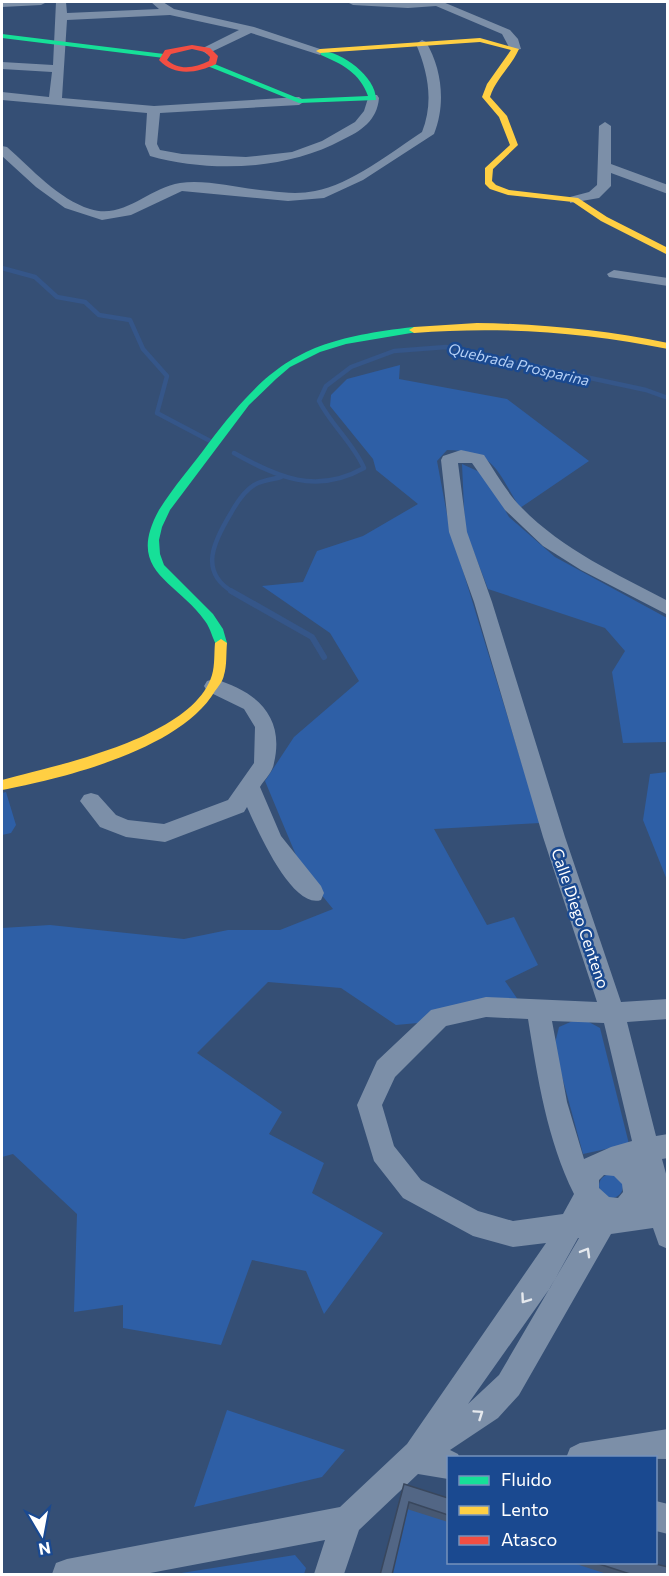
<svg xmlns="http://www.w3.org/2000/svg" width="669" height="1576" font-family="Commissioner,sans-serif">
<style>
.green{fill:#2e5fa6}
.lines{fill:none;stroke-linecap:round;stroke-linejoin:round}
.stream-far1{stroke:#355689;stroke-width:4.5}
.stream{stroke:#355689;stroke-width:6}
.street{fill:#7c8fa8;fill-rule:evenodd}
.fast{fill:#16e098;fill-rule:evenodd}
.slow{fill:#ffcf43;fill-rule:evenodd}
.jam{fill:#f24e42;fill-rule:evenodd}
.wall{fill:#475872}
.building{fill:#526685;stroke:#39475d;stroke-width:1.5}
.oneway{stroke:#e5e9ee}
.labels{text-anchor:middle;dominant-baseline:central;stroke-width:5;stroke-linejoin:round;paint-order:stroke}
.far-water-label{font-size:15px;font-style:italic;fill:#b4cff5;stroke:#1a4990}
.street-label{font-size:16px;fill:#fff;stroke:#1a4990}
</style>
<rect width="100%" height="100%" fill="#354f75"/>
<path class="green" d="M400,365L399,379L507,399L589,461L520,508C497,471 495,451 447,450L437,461L449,525L540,823L434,829L487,925L514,917L538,965L505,981L527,1013L396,1025L341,988L268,982L197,1053L282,1112L269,1134L324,1163L312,1193L383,1233L324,1314L306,1271L252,1260L221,1345L123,1328V1305L74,1312L77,1214L13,1154L2,1157V928L50,925L184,939L228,930H280L333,909L303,872L265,781L294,737L359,681L330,633L262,586L303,582L317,551L363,536L418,504L376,470L373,459L330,406L331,395L347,379Z
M462,464L484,474L509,517L555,557L667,618V742L623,743L612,672L625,651L605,628L488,589L465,529Z
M667,772H668L667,880L643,820L650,774Z
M6,792L16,825L11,833L2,835V793Z
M575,1020L587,1021L600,1028L629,1144L583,1154L554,1047L559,1027Z
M599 1186a12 12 0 1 1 24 0a12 12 0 1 1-24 0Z
M227,1410L345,1450L322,1477L194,1507Z
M402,1491L448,1505V1562L628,1563L666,1574H381Z
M295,1555L306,1568L304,1574H175Z"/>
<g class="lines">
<path class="stream-far1" d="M2,268L35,277L57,297L85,302L99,315L130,320L143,349L167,376L157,413L212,442
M234,453C277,477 316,495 364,468C353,443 332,426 319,401L326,386L351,367L394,351L446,347L646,390L668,398
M233,592C198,572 214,541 231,513C237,502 246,488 258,483C265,480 274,479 281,477"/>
<path class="stream" d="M231,591L312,637L324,657"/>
<path class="street" d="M2,2H47L41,5L2,7Z
M56,2H66L67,13L159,9L151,2H163L174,9L254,27L326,51L320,55L251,33L207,54L201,50L203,48L239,30L170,15L67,20L62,98L154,106L299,97L305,101L299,105L160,113L157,144L160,150L182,154L246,157L292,152L322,141L355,122L364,111L369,95H377L379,98C377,121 361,131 342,140C287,170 210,173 150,156L145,144L147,113L2,100V92L49,97L52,72L2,69V62L53,65Z
M347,2H443L510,30L518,39L521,49L511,51L502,34L436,6L408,8L353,5Z
M422,40L426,42C442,69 446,104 434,134L363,180L324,198L288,201L182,191L131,215L102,220L65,208L36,187L2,156V146L7,147C32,169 58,199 90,209C124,220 148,188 180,183C208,179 241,189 270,191C285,193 301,194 315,191C350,185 393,151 422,132C434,102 428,72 416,44Z
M605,122L611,126V164L668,185V194L611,173V186L599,198L570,203V197L589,192L597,185L599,126Z
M614,270L668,278V286L609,277L607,274Z
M461,450L484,455C496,473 507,493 522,508C563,550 617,574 668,601V615L581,570L543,546L505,510L472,463H458L467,532L492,602L565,837L621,1002L668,999V1019L627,1022L656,1136L668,1134V1158L662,1159L668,1181V1249L659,1245L653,1228L611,1234L519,1395L498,1418L450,1450L458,1454L460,1458H448V1479L418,1474L359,1530L344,1574H314L325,1540L145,1574H52L56,1563L67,1559L340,1507L407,1444L546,1243L513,1247L473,1236L403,1198L374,1161L357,1105L377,1061L431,1010L486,997L597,1002L543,837L474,602L449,532L441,460L443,456ZM486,1017L528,1019C538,1080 547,1139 574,1194L563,1214L513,1221L478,1211L421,1180L394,1146L382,1105L395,1077L446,1026ZM552,1021L604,1023L632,1141L611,1147L584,1159L567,1102ZM604,1175L614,1176L622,1184L623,1192L618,1198L609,1197L599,1188V1180ZM578,1238H579L499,1375L468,1404L550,1288Z
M214,679C256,691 285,716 274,763C273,772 264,780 260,787L281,836L321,886L324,893L321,900C292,910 257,829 247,807L244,812L165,842L126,837L100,827L80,801L84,795L91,793L98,795L116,815L128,820L164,824L228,800L254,763L255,727L244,709L207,691L204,686L207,681Z
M668,1429V1459L566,1458L570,1448L580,1443Z
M656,1501L668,1504V1534L656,1531Z"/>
<path class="fast" d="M2,34L164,54L168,56L164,58L2,38Z
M321,51C342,51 377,78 376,100L299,103L205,65L212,63L300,99L368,96C360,73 342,64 321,55Z
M414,327L419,330L417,332L346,344L320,352L290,367L276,379L249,405L170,510L162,527L159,540L160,554L164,565L213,614L223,629L227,643L225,646H217C212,638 211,629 205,621C176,580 125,572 159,510C174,486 192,466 208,444C273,358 307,339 414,327Z"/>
<path class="slow" d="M480,38L519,49C511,67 496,78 490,97L507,116L518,145L493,169L492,181L496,185L509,190L578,198L607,217L668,248V255L601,221L573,202L508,195L490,189L485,184V168L510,145L499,117L482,97L487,84L511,50L480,42L320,53L316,51L320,49Z
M477,323C542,324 604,330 668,343V349C583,332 500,326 414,333L409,330L414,327Z
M221,639L227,643C226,653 227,666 224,675C223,681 218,687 215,691C181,749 65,778 2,790V780C57,765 193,738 212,675C215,665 214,653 215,643Z"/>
<path class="jam" d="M192,45L210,48L218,56L216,64C197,73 175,77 159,60L165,50ZM192,49L205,52L210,57L209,61C195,68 179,71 167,60L171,54Z"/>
</g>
<path class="wall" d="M404,1484L448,1498V1522L407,1509Z
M573,1563H652L668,1575H610Z"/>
<path class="building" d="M404,1484L448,1498V1515L409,1502L392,1575H380Z
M596,1563H652L668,1567V1575H633Z"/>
<defs><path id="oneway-chevron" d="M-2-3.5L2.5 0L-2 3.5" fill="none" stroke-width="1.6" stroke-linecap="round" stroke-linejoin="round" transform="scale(1.5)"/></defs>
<g class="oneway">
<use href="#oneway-chevron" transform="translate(586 1252) rotate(-60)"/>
<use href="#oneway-chevron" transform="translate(525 1299) rotate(125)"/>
<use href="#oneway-chevron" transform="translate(479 1414) rotate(-34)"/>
</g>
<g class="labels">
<g class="far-water-label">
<text transform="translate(519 364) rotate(13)">Quebrada Prosparina</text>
</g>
<g class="street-label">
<text transform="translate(581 918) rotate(71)">Calle Diego Centeno</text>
</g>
</g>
<rect width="669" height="1576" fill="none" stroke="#ffffff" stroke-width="6"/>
<rect x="447" y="1456" width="210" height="108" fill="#1a4990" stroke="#7692bc" stroke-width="1.5"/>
<rect x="459" y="1476" width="30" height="9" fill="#16e098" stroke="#7692bc" stroke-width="1.5"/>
<text x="501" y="1486" font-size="18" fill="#ffffff">Fluido</text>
<rect x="459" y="1506" width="30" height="9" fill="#ffcf43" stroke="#7692bc" stroke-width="1.5"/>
<text x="501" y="1516" font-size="18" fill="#ffffff">Lento</text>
<rect x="459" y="1536" width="30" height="9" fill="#f24e42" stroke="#7692bc" stroke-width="1.5"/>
<text x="501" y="1546" font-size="18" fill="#ffffff">Atasco</text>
<g transform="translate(42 1534) rotate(170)" stroke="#1a4990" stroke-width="4.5" paint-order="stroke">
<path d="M0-4.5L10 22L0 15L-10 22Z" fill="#ffffff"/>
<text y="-9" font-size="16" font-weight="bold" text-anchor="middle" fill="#ffffff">N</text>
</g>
</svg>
